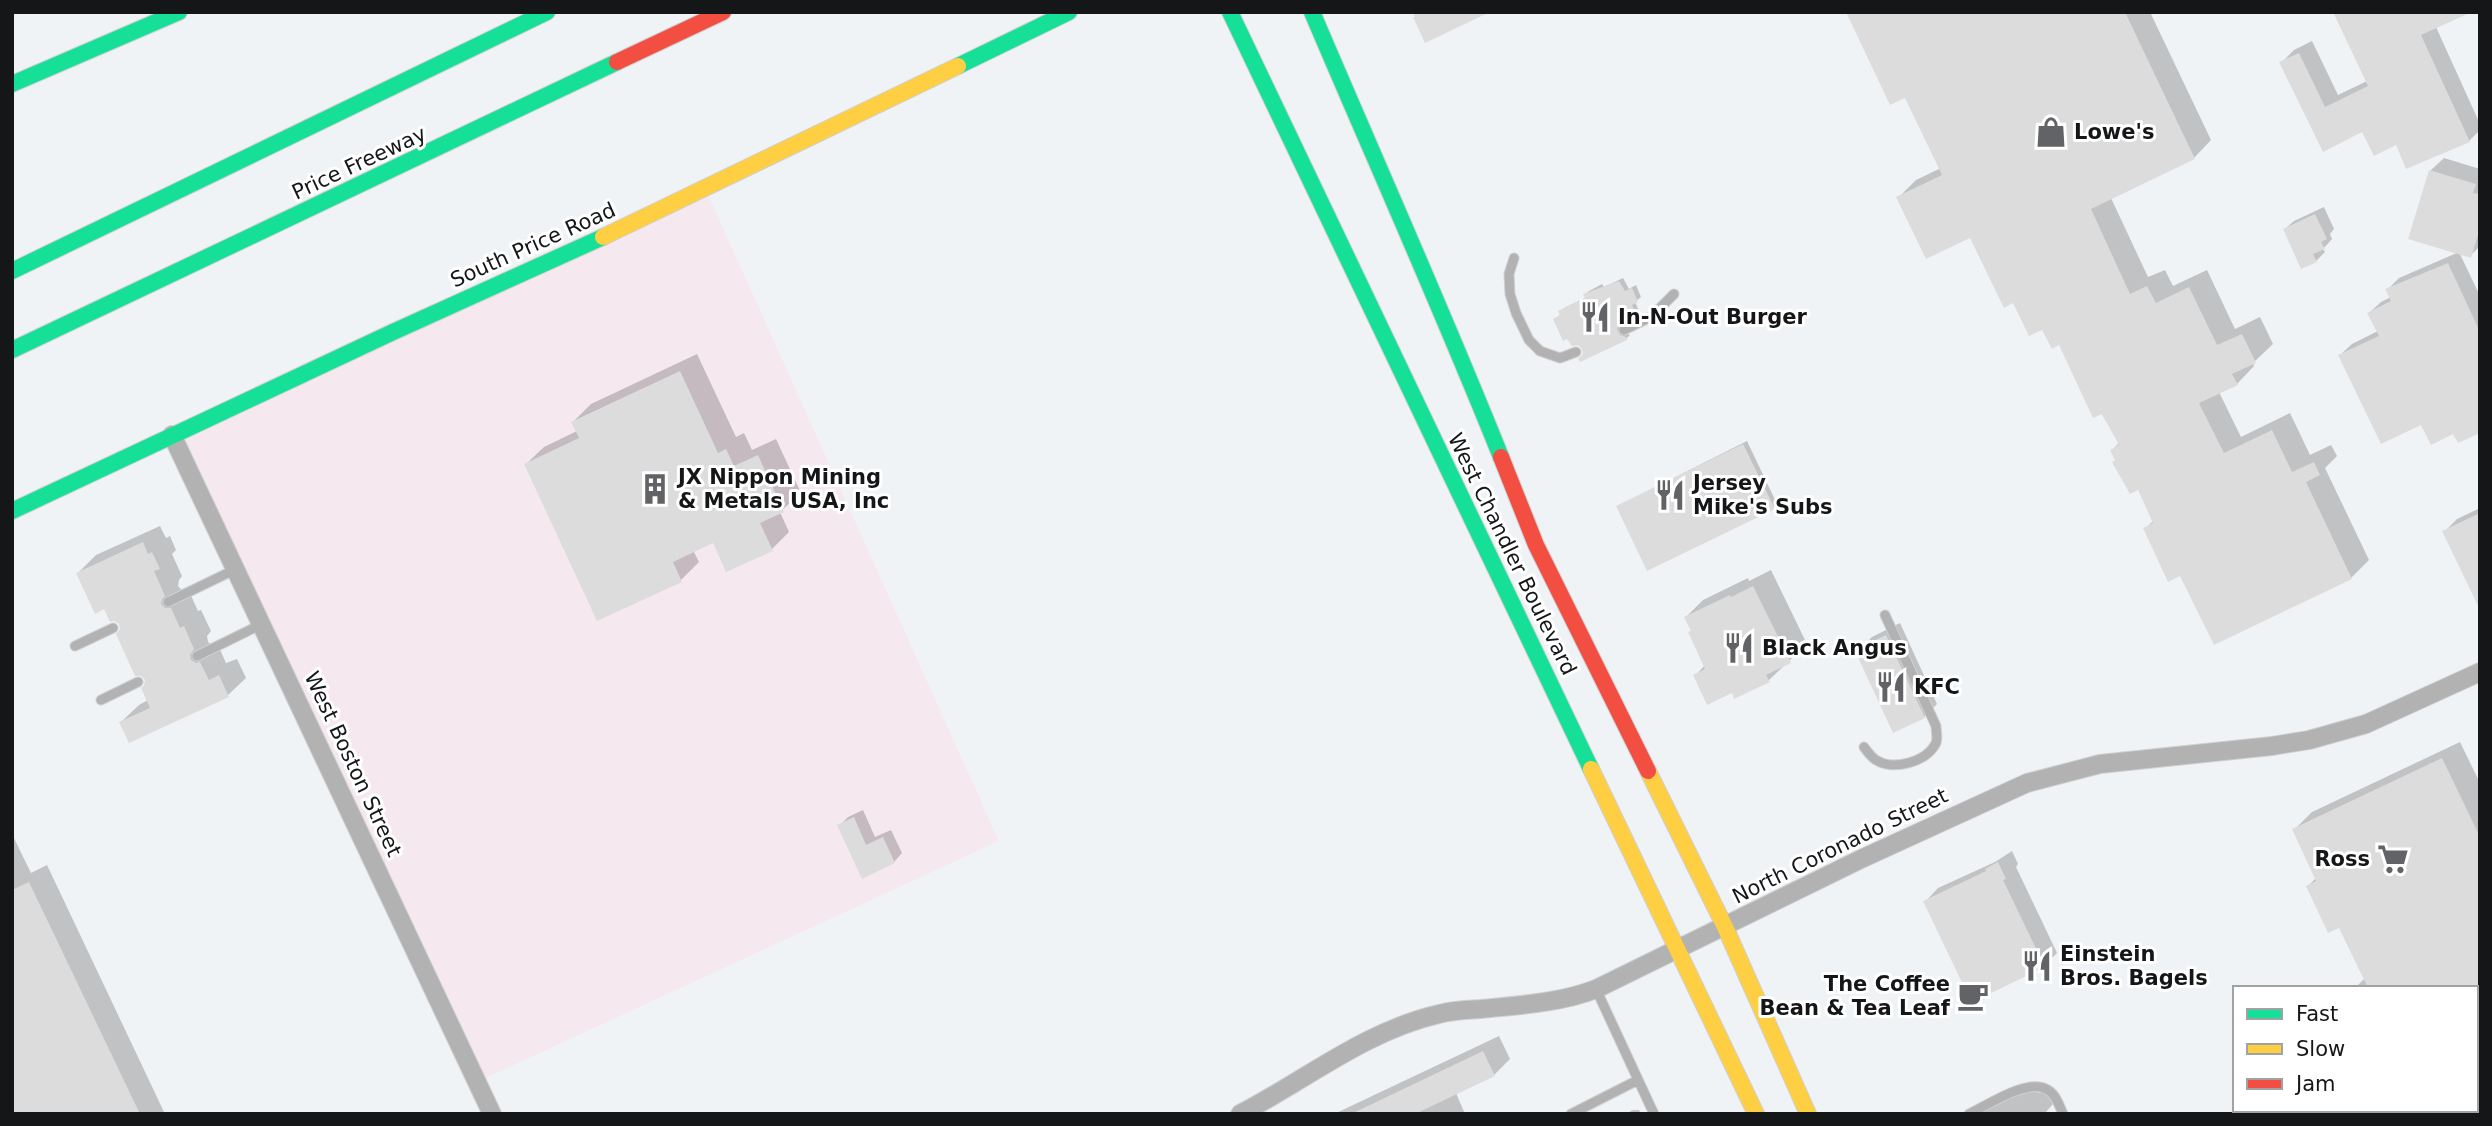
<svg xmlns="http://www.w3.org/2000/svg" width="2492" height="1126" font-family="'DejaVu Sans',sans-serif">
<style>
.industrial{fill:#f5e9ef}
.shadow{fill:#0003}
.building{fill:#dcdcdd}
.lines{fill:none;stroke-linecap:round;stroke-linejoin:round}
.lane-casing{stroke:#ced0d2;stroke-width:11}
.street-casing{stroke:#ced0d2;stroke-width:20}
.fast-casing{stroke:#ced0d2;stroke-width:18}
.slow-casing{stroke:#ced0d2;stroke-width:18}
.jam-casing{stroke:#ced0d2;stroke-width:18}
.lane{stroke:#b2b2b3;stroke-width:9}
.street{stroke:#b2b2b3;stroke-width:18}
.fast{stroke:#16e098;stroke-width:16}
.slow{stroke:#ffcf43;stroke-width:16}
.jam{stroke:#f24e42;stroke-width:16}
.labels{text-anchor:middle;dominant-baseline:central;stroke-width:6;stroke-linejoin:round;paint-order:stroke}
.poi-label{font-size:21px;font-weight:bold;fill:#151618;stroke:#fff;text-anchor:start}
.street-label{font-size:21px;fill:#151618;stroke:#fff}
</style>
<rect width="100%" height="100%" fill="#f0f3f6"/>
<path class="industrial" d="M705,188L999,841L477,1082L172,435Z"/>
<path class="shadow" d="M1848,12H2150L2211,140L2194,158L2111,198L2148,277L2165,270L2173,286L2207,270L2235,329L2260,317L2273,344L2253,363L2254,366L2237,384L2219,392L2241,437L2290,413L2310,455L2331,445L2337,456L2325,468L2369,560L2351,578L2181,573L2145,529L2154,520L2139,488L2112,450L2119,443L2060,343L2014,301L1971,236L1898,198L1916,180L1941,168L1906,95Z
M2338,12L2436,27L2480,124V130L2469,141L2396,143L2363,130L2323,149L2281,63L2294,50L2312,41L2338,95L2367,81Z
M2444,158L2480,169V246L2470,256L2430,171Z
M2324,207L2334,229L2330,234L2332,239L2323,249L2325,252L2316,261L2285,229L2294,221Z
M2459,252L2480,296V431L2454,432L2422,423L2340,355L2352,344L2378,331L2369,313L2381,302L2391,297L2388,289L2399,278Z
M1623,278L1629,289L1636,285L1641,297L1635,302L1639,311L1620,324L1623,332L1630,335L1626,339L1585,354L1584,348L1555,319L1561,314L1560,312L1564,308L1587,297L1585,294L1589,291L1602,284L1604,287Z
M697,354L736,437L744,433L752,450L776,439L801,493L780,512L789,532L772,549L713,541L693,550L699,562L681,580L526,464L544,447L577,431L573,422L591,404Z
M1747,441L1777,504L1774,507L1618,506Z
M2480,508V584L2444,532L2457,519Z
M160,526L166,538L170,536L176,550L172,554L182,576L179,580L178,586L183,591H189L198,611L201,610L211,631L207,636L208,642L214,646L218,645L226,663L237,659L246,678L228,695L121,722L139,705L148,700L146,679L121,623L78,573L96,555Z
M1771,570L1807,644L1769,680L1732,690L1695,676L1705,665L1686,617L1703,600L1748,578L1749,581Z
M1900,623L1937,704L1924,717L1859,650L1872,637Z
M2460,742L2480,783V1114H2417L2415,1110H2476V988H2355L2365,978L2339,926L2308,886L2316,878L2294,830L2312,812Z
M863,810L875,837L891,830L902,853L894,862L862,877L839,826L848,817Z
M12,834L31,873L47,865L165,1114H12Z
M2012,851L2018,864L2016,867L2057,953L2044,966L1991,991L1984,999L1968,990L1925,902L1938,888L1995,862Z
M1499,1036L1510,1059L1494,1075L1456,1093L1465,1114H1334Z
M2034,1085L2038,1093L2046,1089L2053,1104L2046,1112L2047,1114H1974Z
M1633,1110H1639L1641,1114H1625Z"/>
<path class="building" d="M1413,12H1490L1425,43L1413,17H1415Z
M1846,12H2125L2195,159L2091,209L2130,294L2147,286L2156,303L2189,287L2217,345L2242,334L2256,363L2232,374L2238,385L2199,403L2224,453L2272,430L2292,472L2314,462L2320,475L2306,482L2352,579L2214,645L2180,576L2168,582L2143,528L2153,523L2138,490L2130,494L2112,462L2115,460L2110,450L2119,445L2102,414L2093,418L2059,345L2052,349L2042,330L2029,336L2013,303L2004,308L1970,238L1926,259L1896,197L1942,175L1905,98L1890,105Z
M2333,12H2472L2421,35L2470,142L2406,169L2396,145L2374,156L2362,132L2323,152L2279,62L2299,53L2325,107L2368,86Z
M2429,170L2476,184L2473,193L2480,194V228L2471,258L2408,239Z
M2315,214L2327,239L2321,242L2325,249L2313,254L2317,262L2301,269L2283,229Z
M2448,263L2480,332V433L2458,443L2453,434L2431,445L2421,425L2381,444L2338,355L2379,336L2367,313L2391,301L2385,289Z
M1619,281L1625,291L1632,288L1638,302L1632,305L1637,316L1621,324L1617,329L1620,335L1626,337L1627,340L1580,362L1578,359L1583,354L1582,349L1578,345L1572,346L1567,339L1563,341L1553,319L1560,315L1558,311L1585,298L1583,294Z
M680,371L718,453L726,449L734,466L758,455L784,512L760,523L773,551L726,572L713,543L673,562L682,582L597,621L524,464L579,438L571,422Z
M1743,444L1775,509L1647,571L1616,506Z
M2480,513V610L2442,531Z
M143,542L148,554L152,552L160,569L154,571L165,596L162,599L161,604L165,608H171L180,628L184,626L194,649L190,655L191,660L196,663L200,662L209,680L219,675L229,697L129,743L119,722L150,708L141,688L144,685L145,680L141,676H135L116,634L120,629L119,624L114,621L110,622L104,609L95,614L76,573Z
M1753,586L1791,663L1766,675L1770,682L1734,699L1732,693L1707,705L1693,675L1705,669L1688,632L1691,631L1684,617L1730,595L1731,597Z
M1886,635L1925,718L1893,733L1856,653L1857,649Z
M2442,758L2480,837V988H2368L2339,928L2328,933L2306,886L2316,881L2292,829Z
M854,817L866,845L883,837L895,863L862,879L837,825Z
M1998,862L2006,879L2003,880L2045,967L1983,997L1985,1000L1970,1007L1963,992L1966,991L1923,901L1986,871L1985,869Z
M29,882L140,1114H12V890Z
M1483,1051L1495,1076L1415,1114H1351Z"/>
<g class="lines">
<defs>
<path id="lane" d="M1514,258L1509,274L1510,294L1516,313L1529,340L1540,351L1560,358L1576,352
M1624,330L1651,317L1674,294
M168,602L236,569
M75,646L113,628
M197,656L262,624
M101,700L138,682
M1864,747C1867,751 1871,757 1876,760C1893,771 1927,762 1936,743C1938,738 1936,731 1936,726L1885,615
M1596,989L1654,1114
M1571,1114L1638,1080
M1969,1114C1988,1105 2029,1077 2048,1090C2056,1095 2059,1105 2063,1114"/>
<path id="street" d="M172,435L492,1114
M1240,1114C1306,1080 1365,1031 1439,1014C1453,1010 1467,1010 1481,1009C1520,1005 1560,1003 1596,989L1861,859L2027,783L2100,764L2272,746L2309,740L2366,724L2480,672"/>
<path id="fast" d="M1230,12L1591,769
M1312,12C1375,160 1441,307 1501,457
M958,66L1069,12
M12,84L179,12
M12,271L547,12
M12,350L617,62
M12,511L393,332L603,237"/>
<path id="slow" d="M603,237L958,66
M1591,769L1756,1114
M1648,771L1725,927L1808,1114"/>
<path id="jam" d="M617,62L723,12
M1501,457L1536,545L1648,771"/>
</defs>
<use href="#lane" class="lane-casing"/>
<use href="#street" class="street-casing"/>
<use href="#fast" class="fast-casing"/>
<use href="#slow" class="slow-casing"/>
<use href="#jam" class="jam-casing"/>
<use href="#lane" class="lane"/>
<use href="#street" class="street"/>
<use href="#fast" class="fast"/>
<use href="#slow" class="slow"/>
<use href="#jam" class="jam"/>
</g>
<defs>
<symbol id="shop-bare" viewBox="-9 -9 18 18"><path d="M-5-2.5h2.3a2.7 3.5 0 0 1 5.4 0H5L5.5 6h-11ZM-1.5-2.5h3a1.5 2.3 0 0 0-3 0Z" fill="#626366" stroke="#fff" stroke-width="2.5" paint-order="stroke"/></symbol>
<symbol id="restaurant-bare" viewBox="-9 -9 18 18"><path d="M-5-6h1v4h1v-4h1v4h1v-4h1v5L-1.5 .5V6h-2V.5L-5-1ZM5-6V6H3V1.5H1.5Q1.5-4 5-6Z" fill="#626366" stroke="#fff" stroke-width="2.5" paint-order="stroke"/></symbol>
<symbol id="building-bare" viewBox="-9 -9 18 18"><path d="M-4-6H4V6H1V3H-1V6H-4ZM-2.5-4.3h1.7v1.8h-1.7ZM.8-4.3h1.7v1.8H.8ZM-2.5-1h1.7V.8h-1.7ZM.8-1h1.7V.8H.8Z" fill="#626366" stroke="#fff" stroke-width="2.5" paint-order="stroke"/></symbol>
<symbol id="supermarket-bare" viewBox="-9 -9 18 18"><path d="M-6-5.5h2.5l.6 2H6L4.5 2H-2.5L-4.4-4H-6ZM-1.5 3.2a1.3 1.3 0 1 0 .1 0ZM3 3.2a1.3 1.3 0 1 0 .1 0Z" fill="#626366" stroke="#fff" stroke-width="2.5" paint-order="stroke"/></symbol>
<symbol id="cafe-bare" viewBox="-9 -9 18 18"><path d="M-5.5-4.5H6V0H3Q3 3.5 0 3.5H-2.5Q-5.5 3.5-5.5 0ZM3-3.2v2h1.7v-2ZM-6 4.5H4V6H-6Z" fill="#626366" stroke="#fff" stroke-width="2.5" paint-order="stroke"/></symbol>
</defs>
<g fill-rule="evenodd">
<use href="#shop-bare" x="2029" y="110" width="44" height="44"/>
<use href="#restaurant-bare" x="1573" y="295" width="44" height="44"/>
<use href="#building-bare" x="633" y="467" width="44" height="44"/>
<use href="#restaurant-bare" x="1648" y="473" width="44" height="44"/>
<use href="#restaurant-bare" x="1717" y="626" width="44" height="44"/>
<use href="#restaurant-bare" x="1869" y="665" width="44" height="44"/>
<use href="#supermarket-bare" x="2371" y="837" width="44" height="44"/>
<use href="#restaurant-bare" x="2015" y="944" width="44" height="44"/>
<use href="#cafe-bare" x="1951" y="974" width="44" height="44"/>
</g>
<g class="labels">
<g class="poi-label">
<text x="2074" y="132">Lowe's</text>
<text x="1618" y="317">In-N-Out Burger</text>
<text x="678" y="477">JX Nippon Mining<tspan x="678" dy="24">&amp; Metals USA, Inc</tspan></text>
<text x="1693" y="483">Jersey<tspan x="1693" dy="24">Mike's Subs</tspan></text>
<text x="1762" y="648">Black Angus</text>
<text x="1914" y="687">KFC</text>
<text x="2370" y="859" text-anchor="end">Ross</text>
<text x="2060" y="954">Einstein<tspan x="2060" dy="24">Bros. Bagels</tspan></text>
<text x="1950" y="984" text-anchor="end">The Coffee<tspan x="1950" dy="24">Bean &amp; Tea Leaf</tspan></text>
</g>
<g class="street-label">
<text transform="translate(359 163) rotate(-25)">Price Freeway</text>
<text transform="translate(533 245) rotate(-24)">South Price Road</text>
<text transform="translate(1512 554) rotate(64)">West Chandler Boulevard</text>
<text transform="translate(353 764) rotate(65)">West Boston Street</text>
<text transform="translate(1840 846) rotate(-26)">North Coronado Street</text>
</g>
</g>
<rect width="2492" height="1126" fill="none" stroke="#151618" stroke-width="28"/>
<rect x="2233" y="986" width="245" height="126" fill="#ffffff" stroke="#a1a2a3" stroke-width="2"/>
<rect x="2247" y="1009" width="35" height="10" fill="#16e098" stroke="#a1a2a3" stroke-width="2"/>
<text x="2296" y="1021" font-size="21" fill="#151618">Fast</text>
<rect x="2247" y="1044" width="35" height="10" fill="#ffcf43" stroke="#a1a2a3" stroke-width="2"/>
<text x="2296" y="1056" font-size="21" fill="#151618">Slow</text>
<rect x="2247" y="1079" width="35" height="10" fill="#f24e42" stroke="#a1a2a3" stroke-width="2"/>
<text x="2296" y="1091" font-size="21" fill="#151618">Jam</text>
</svg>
